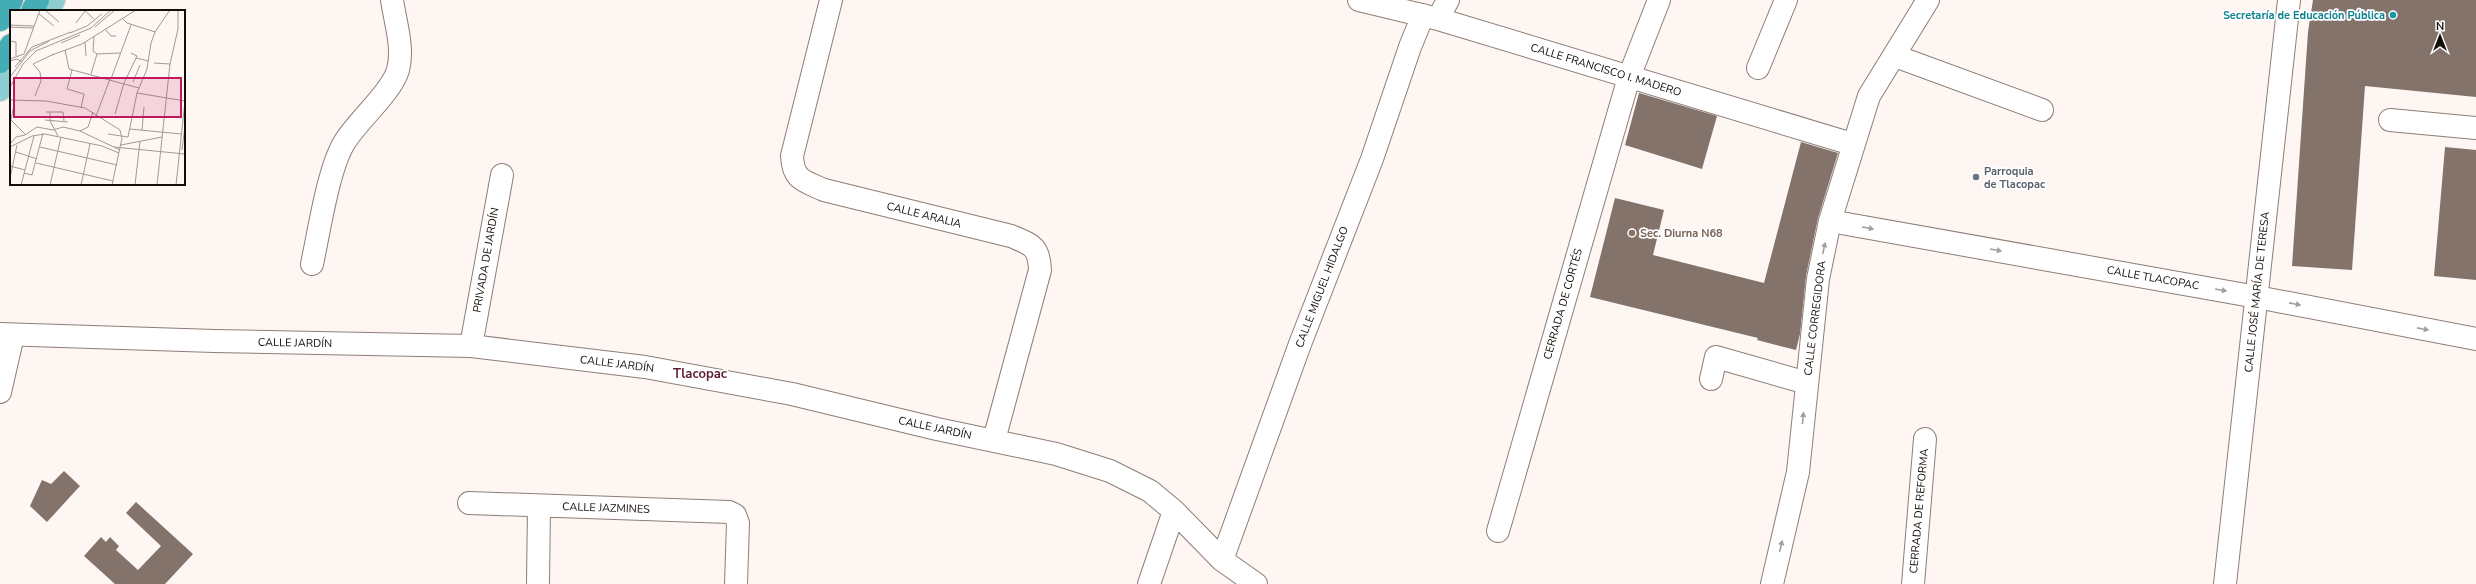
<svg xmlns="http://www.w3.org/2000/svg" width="2476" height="584" font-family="'Nunito Sans',sans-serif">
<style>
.building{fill:#83736a}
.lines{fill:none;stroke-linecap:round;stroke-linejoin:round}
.minor-casing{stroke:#8e7d76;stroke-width:24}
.major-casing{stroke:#d5d3d3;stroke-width:24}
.highway-casing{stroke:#d5d3d3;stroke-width:24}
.minor{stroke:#fff;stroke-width:22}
.major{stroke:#8ecdd2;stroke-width:22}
.highway{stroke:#43acb4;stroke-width:22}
.oneway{fill:#a19e9d}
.culture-dot{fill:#0f9aa8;stroke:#fff;stroke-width:1.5}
.worship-dot{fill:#6b7280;stroke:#fff;stroke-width:1.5}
.education-dot{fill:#8d6e63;stroke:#fff;stroke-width:1.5}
.labels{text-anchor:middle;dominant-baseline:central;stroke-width:3.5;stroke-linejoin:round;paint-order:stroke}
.culture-label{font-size:11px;font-weight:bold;fill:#0d838f;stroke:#fff;text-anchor:end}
.street-label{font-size:11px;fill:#130d0a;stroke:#fff}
.worship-label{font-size:11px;font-weight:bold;fill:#5b616d;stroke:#fff;text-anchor:start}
.education-label{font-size:11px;font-weight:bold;fill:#785e54;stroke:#fff;text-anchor:start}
.quarter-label{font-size:13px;font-weight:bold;fill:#601c31;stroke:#fff}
.inset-road{fill:none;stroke:#a09996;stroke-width:1}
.view{fill:#c2185b;fill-opacity:0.15;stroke:#c2185b;stroke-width:2}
.inset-edge{fill:none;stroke:#130d0a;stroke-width:2}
</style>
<rect width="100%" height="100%" fill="#fef6f3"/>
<path class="building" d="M2313,0H2476V97L2365,86L2352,270L2292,266L2308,32Z
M1639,93L1717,116L1702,169L1625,145Z
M1801,142L1838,153L1818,218L1806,276L1800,334L1796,350L1757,340L1758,338L1590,297L1615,198L1664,210L1653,255L1764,283Z
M2445,147L2476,150V280L2434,276Z
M64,471L80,486L47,522L30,506L42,480L51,484Z
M136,502L193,554L165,584H115L84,556L101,537L106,542L110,537L119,546L116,550L138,570L161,546L126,513Z"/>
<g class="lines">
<defs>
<path id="minor" d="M831,0L792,156C793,180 804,181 824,190L1011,236C1032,245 1039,246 1040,270L994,440
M1359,0L1438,19L1852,144
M1438,19L1448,0
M1895,56L2042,110
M1758,68L1786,0
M2390,120L2476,128
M1830,221L2257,297L2476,339
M312,264C319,232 328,170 344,143C357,121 391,93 398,70C404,48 395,21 392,0
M0,334L214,341L471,346L645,367L792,394L937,429L1056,454L1110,471L1150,491L1174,511L1222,560L1256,584
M471,346L502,175
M1711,379L1716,357L1807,383
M0,392L13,335
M469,503L729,512L735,515L738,523L736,584
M1498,531L1629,77L1659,0
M1222,560L1300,344L1372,159L1410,47L1423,15
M538,584L539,506
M1149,584L1174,511
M1772,584L1798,472L1818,279L1830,221L1869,96L1928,0
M1913,584L1925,439
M2225,584L2289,0"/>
<path id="major" d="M47,11L54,0
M0,90L11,71"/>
<path id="highway" d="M32,11L38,0
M0,20L12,0
M0,62L11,45"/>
</defs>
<use href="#minor" class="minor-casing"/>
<use href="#major" class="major-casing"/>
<use href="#highway" class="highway-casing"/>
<use href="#minor" class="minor"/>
<use href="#major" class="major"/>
<use href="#highway" class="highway"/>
</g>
<defs><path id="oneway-solid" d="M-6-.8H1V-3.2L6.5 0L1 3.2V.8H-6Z"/></defs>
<g class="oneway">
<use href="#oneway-solid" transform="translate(1868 228) rotate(10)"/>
<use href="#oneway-solid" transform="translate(1824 248) rotate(-78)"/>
<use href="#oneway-solid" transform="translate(1996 250) rotate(10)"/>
<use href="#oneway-solid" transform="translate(2221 290) rotate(10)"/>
<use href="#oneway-solid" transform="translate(2295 304) rotate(11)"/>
<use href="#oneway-solid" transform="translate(2423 329) rotate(11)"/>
<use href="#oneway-solid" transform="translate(1803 418) rotate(-84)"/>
<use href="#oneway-solid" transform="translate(1781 546) rotate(-77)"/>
</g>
<circle class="culture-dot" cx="2393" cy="15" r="4"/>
<circle class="worship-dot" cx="1976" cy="177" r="4"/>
<circle class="education-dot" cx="1632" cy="233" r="4"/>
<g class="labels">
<g class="culture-label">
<text x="2385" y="15">Secretaría de Educación Pública</text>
</g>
<g class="street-label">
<text transform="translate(1606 70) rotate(17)">CALLE FRANCISCO I. MADERO</text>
<text transform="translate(924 215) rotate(14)">CALLE ARALIA</text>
<text transform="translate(486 260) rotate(-80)">PRIVADA DE JARDÍN</text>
<text transform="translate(2153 278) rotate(10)">CALLE TLACOPAC</text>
<text transform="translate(1322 287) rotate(-69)">CALLE MIGUEL HIDALGO</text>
<text transform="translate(2257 292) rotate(-84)">CALLE JOSÉ MARÍA DE TERESA</text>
<text transform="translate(1563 304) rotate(-74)">CERRADA DE CORTÉS</text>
<text transform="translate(1815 318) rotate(-83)">CALLE CORREGIDORA</text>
<text transform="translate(295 343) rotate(1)">CALLE JARDÍN</text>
<text transform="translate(617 364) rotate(7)">CALLE JARDÍN</text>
<text transform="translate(935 428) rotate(12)">CALLE JARDÍN</text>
<text transform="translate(606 508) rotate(2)">CALLE JAZMINES</text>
<text transform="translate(1919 511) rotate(-85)">CERRADA DE REFORMA</text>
</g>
<g class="worship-label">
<text x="1984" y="171">Parroquia<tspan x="1984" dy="13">de Tlacopac</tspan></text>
</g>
<g class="education-label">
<text x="1640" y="233">Sec. Diurna N68</text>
</g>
<g class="quarter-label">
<text x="700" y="374">Tlacopac</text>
</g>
</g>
<g transform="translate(10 10)">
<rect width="175" height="175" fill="#fef6f3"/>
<path class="inset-road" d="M35,0L49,12M74,0L84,9M29,4L44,16M112,8L117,13L145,22M66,13L75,1M0,15L24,16M0,17L23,18M85,17L105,0M95,19L101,26H106M60,23L77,16L92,4M84,26L83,41L87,44M0,31L6,32V46M75,32L76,46M51,33L70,25M55,40L59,59L129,78M87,44L110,43M42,45L72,34L126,0M126,48L139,51M0,49L14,44L30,0M0,51L7,49L12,52M144,53L160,54M23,54L30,62L31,71L25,86M23,54L44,44M5,57L22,37L61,22M62,60L57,79L74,84L71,98M81,64L87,44M0,67L20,41L39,31M101,69L121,15M123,72L130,55M0,77L13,54L26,41L81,18L101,0M127,83L175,91M0,90L36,91L75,98L110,120L112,128L102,175M36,102H53L54,111M40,102V111L48,126M105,104L114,73L127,46L121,43M86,106L100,69M1,110L16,125M35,110L58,112M0,114L5,90M120,119L171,124M132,120L134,97M70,121L78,117L83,102M98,124L118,127L127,83L137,59L141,33L145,22L160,0M0,134L6,127L15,125L27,117L43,120L53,117L70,121L110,140M111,135L152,127M0,137L22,126L35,124L92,136L109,143M30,137L107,155M104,137L175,144M172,140L175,116M6,142L27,149M26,153L103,171M0,156L15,160M14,163L22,165L33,123M0,168L7,135M11,175L24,126M40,175L51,127M71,175L80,134M125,175L130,131M147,175L160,54L168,19V0M166,175L175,91"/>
<path class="view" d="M4,68H171V107H4Z"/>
<rect width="175" height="175" class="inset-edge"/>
</g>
<g transform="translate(2440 36)" stroke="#ffffff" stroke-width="3" paint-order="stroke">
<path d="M0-3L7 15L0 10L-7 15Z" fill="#130d0a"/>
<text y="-6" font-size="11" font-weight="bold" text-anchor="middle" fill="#130d0a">N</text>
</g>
</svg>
